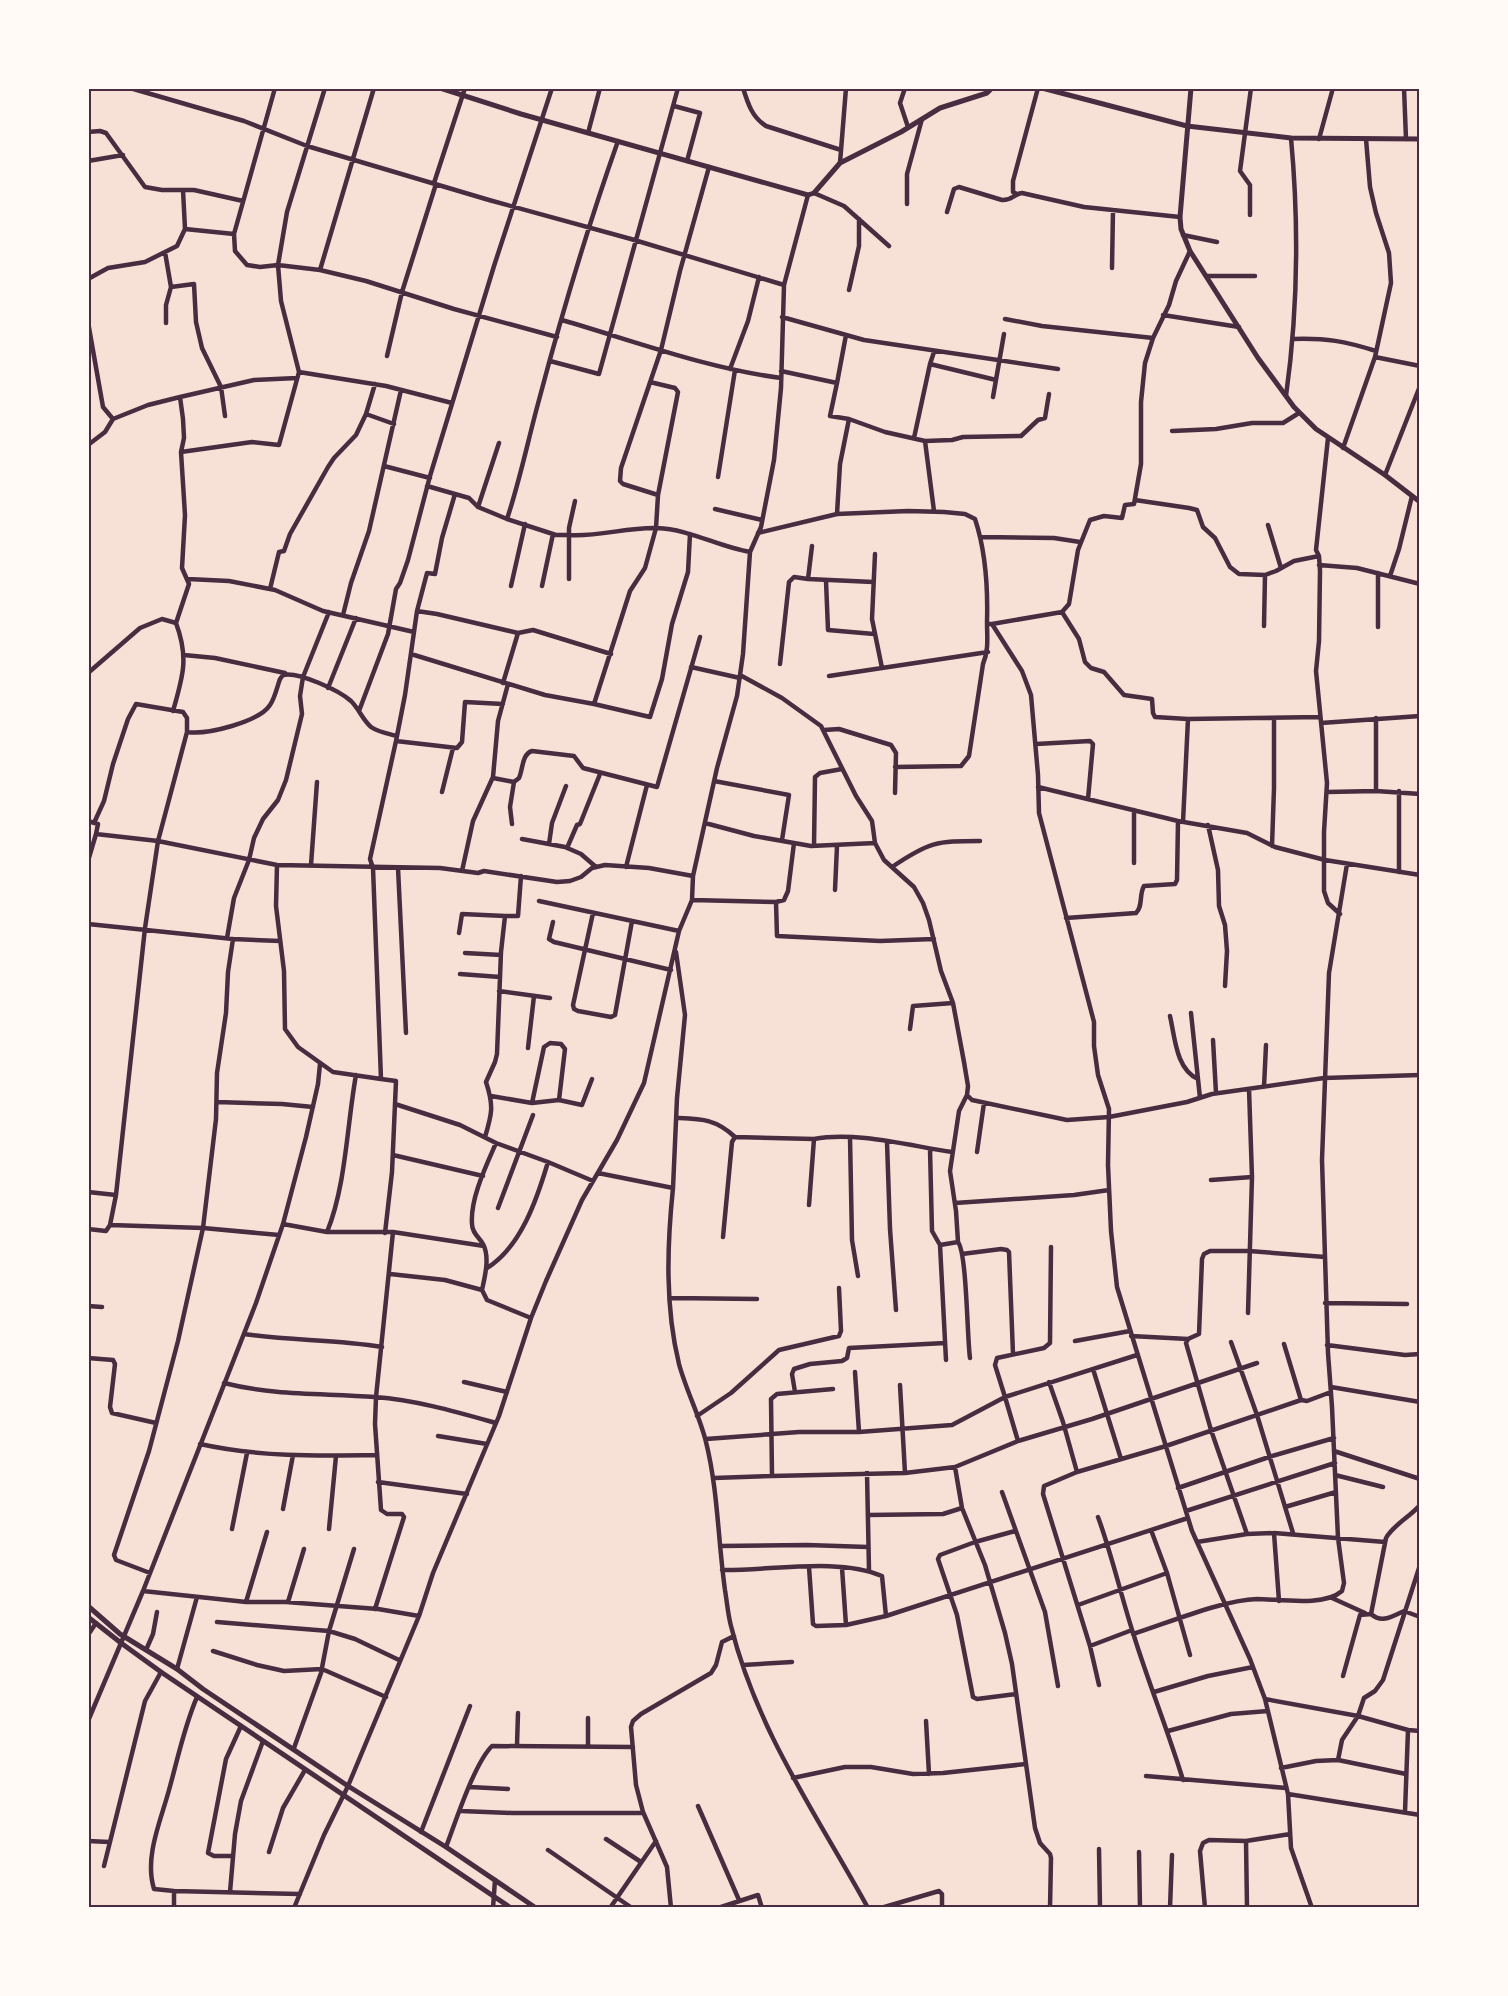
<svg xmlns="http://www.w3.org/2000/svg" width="1508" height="1996" font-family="'Noto Sans',sans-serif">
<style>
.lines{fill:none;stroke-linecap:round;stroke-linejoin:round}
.minor{stroke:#4a2c40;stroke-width:4.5}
.tertiary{stroke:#4a2c40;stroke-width:5}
.neatline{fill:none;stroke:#4a2c40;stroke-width:2}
</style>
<rect width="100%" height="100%" fill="#f7e1d7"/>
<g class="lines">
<path class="minor" d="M130,88L244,121L307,146L489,200L631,239L784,285
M275,88L234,234L235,251L247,265L260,267L278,265L320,270L366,281L454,309L557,337
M743,88C748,104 752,117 766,126L841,150
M905,88L900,103L908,127
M1404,88L1406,139
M674,106L700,113L687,161
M88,132L100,131L106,133L145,187L162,190H194L243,201
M588,133L600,88
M1319,139L1333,88
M88,161L123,155
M840,163L846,88
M434,183L465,88
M814,193L844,206L889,246
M1017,194L1013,192V181L1038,88
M907,204V174L922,119
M947,212L954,189L959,187L1002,200C1011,201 1014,194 1022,193L1084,207L1180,217
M1250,215V185L1240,171L1251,88
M185,229L234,234
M1183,235L1217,242
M165,252L171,287L194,284L196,322L202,348L221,387L225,416
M1112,268L1113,210
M320,270L374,88
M1206,276H1255
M88,279L108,268L145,262L177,246L185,229L183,190
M849,290L859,246V219
M1163,315L1239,327
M782,317L864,340L1058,369
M1005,319L1042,326L1153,338
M562,320C634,341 706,368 781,378
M88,322L103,407L113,419
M166,323V305L171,287
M1293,339C1327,338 1344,341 1376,351
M387,356L402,292L436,184
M1375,357L1420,366
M550,361L599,374L678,88
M930,364L996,380
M730,369L748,321L759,277
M781,371L837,383L830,416L849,419L885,432L925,441L934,511
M299,372L386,386L452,403
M650,382L675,388L678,392L658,495
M837,383L846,335
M1286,396C1298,310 1299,224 1291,138
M180,397L254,380L297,378
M993,397L1004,334
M366,414L375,384
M1172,431L1216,429L1252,423H1283L1299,413
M914,438L930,364L934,352
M1328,438L1316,550L1319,556L1320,571L1319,641L1316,671L1327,783L1324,832V891L1328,903L1340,914
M925,441L952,440L963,437L1021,436L1038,420L1045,418L1049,394
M88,445L105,432L113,419L148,405L180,397L183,419L184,438L181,452L185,515L182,568L189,584L176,623
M1343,448L1375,357L1391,283L1389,253L1376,213L1370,187L1366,139
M181,452L252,442L279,445L299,372L281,301L278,265L287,212L325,88
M384,466L430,478
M1385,475L1420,386
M718,477L735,370
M427,486L469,498L478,507L507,519L556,535H569V528L575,501
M1135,500L1189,508L1197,510L1203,527L1215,538L1230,567L1239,574L1265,575L1276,571L1294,561L1319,556
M478,507L499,443
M715,509L762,520
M837,514L840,464L849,419
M507,519C520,480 528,440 539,400C562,313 588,226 618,141
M1268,525L1281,568
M758,533L837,514L908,511L944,512L965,514L975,519C986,552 988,587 987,622C987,637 989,650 983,664L969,756L961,766L895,767
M981,537L1054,538L1080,542
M812,546L808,579L873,582
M875,554L872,619L882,668
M1319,565L1357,568L1420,584
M1390,576L1399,549L1412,496
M188,579L229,581L275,590L323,611L414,632
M569,579V535C599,537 627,527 657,528C689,529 719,547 750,552
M826,581L828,630L874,634
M511,586L525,524
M542,586L553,534
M270,589L279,552L284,551L290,534L328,467L334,458L356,435L366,414L394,424
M417,611L437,614L518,633L503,683
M1062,612L1069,604L1078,550L1090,520L1104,516L1122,518L1125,505L1134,504L1141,464V402L1145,363L1153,338L1169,305L1176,281L1190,251
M343,615L351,583L369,531L401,390
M987,624H992L1022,671L1031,695L1038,775L1039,813L1094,1022V1046L1098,1075L1109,1109L1108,1165L1111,1231L1117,1287L1192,1531L1250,1659L1265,1699L1288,1794L1291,1848L1312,1908
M992,624L1062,612L1079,639L1085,662L1091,668L1104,672L1124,695L1152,699L1153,713L1155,717L1188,719L1183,822
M1264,626L1265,575
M1378,627V573
M518,633L533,630L611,654
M411,654L545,695L594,704L630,591L645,568L656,528L658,495L623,484L620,481L621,468L661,350L680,271L709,167
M184,655L215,658L285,673
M780,664L789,582L794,577L808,579
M691,667L740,678
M88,673L140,628L162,619L176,623C189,658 183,676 173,711
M740,675L782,698L821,726L856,796L872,821L875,843L884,860L914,887L923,903L929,920L941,971L953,1003L964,1062L968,1086L967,1095L972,1100L1067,1120L1109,1117L1187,1102L1212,1094L1324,1078L1420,1075
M829,676L988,652
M328,688L356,618
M594,704L650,717L662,679L672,624L688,572L690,534
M359,711L388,634L396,589L400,583L408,560L430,476L494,266L552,88
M1188,719L1320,717
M1321,723L1420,716
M824,730L839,729L891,745L896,753L895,793
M187,732C207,735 259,722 270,705C275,698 277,687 280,679L283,675C298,671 340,691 351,701C359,709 363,720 371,727C378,732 389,734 397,736
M396,741L457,748L462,742L465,702L503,704
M1036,744L1090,741L1093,744L1088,799
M493,778L514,782L519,778C523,769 522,754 532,751L574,756L583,768L657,787L700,637
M714,781L789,795L782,840
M1038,787L1178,821L1247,833L1275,847L1325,860L1420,875
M1376,791L1420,794
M442,792L453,748
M1327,792L1376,791V718
M88,821L98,824L96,834L158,841L277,865L440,868L478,873L484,871L557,882L570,881L581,877L592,868L605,865L649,868L693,876
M705,823L754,836L811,846L875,843
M512,824L510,807L514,782
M1208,825L1218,870L1219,906L1225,925L1227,951L1225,986
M522,839L565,847L581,854L596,867
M549,844L552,823L566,786
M814,846L815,777L820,773L842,769
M1272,846L1274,788V718
M567,848L577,825L580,824L600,774
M88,861L96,834
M1134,863V810
M277,865L276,906L284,971L285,1029L298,1047L333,1072L381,1079
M311,865L317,782
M626,867L647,785
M892,867C929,842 936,841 980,841
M398,868L406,1033
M462,871L473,821L493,777L498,721L508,684
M1399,872V791
M835,890L837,846
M692,900L776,902L784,900L788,891L794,843
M539,901L679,931
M776,902L777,936L880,941L934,939
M593,913L573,1005L574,1009L578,1011L611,1017L615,1015L632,921
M1066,918L1136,913C1143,907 1139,894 1144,886L1175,884L1177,880L1178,821
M553,922L549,939L554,942L671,970
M88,924L233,939L280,941
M459,933L462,914L505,916
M227,938L234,898L249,860L254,838L263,819L278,800L286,780L302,714L300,696L303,677L329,612
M465,953L501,955
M460,974L500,977
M499,991L550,998
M1191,1013L1200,1098
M1170,1016C1175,1038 1176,1069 1198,1079
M910,1029L913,1006L953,1003
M1213,1040L1216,1093
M528,1048L534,996
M1264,1087L1266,1045
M967,1095L959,1111L950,1171L956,1211L958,1242C967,1254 967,1337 970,1358
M491,1096L532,1103L559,1100L582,1105L592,1079
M217,1102L282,1104L313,1107
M532,1103L544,1047L550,1043L561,1044L565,1049L559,1100
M395,1104L460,1125L496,1143L548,1162L593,1181
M677,1118C702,1119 716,1119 735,1137
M485,1137C492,1114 494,1106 486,1082L495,1062L497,1054L501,952L505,916H518L521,876
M850,1137L852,1240L858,1276
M887,1142L890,1229L896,1310
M496,1143C486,1166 470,1199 472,1224C472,1233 479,1237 483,1244C490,1257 485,1276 482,1290L487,1300L531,1318
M930,1149L932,1231L940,1245
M977,1152L984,1103
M393,1155L483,1176
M598,1173L673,1188C667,1246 665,1307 679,1364C686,1390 700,1417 706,1442C718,1490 718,1541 725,1590C727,1602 728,1615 731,1626C757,1731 817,1815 868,1908
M1211,1180L1252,1177
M673,1188L677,1098L685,1015L676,952
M88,1192L116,1195
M955,1203L1074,1195L1109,1190
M809,1205L814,1139C856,1131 910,1146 952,1152
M498,1208L533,1115
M283,1224L327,1232H393L484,1246
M110,1225L203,1228L279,1235
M88,1229L106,1231L110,1225L116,1195L145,928L158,841L187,732V718L183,712L136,704L128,719L113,764L104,801L94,823
M327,1232C346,1186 347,1124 356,1075
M385,1233L392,1172L396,1081L381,1079L373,868L370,859L396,741L405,695L417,611L427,573L435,574L442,538L455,494
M723,1237L732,1142L735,1137L814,1139
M1051,1247L1050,1343L1044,1348L997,1358L995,1365L1005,1397L1137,1355
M962,1254L1001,1249L1007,1250L1009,1252L1013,1354
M487,1268C521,1247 537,1199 548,1162
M390,1274L445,1280L482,1290
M670,1298L757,1299
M1325,1303L1407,1304
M88,1306L102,1307
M1248,1313L1252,1177L1249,1089
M244,1334C290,1341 336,1339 382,1347
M1131,1336L1188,1339
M1075,1341L1130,1331
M1231,1342L1257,1415L1293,1533
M1284,1344L1301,1400L1307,1401L1331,1392
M1327,1345L1405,1355L1420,1354
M88,1358L113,1360L115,1364L110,1407L112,1413L156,1423
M946,1360L940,1245L958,1242
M1093,1369L1121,1459
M855,1372L859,1432
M464,1382L507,1392
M1049,1382L1063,1422L1077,1472
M224,1383C275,1396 323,1393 375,1397C416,1400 457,1412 496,1423
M900,1385L905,1473
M1331,1387L1420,1402
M795,1392L792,1374L794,1369L810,1364L842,1361L847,1358L849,1348L945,1343
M697,1416L731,1393L779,1350L839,1336L841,1331L839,1288
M438,1436L487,1444
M706,1439L799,1432H859L952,1425L1005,1397L1018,1441
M200,1444C259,1457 316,1456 377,1455
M1334,1451L1420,1479
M955,1467L962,1508L985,1565L1005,1633L1012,1664L1035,1828L1040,1843L1050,1854L1051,1858L1050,1908
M867,1473L869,1570
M1335,1475L1383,1487
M772,1476L905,1473L955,1467L1018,1441L1092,1419L1257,1363
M714,1478L772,1476L771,1399L777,1394L833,1389
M378,1482L467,1494
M1178,1488L1269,1457L1334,1438
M1002,1492L1045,1612L1058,1686
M1420,1505C1410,1517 1393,1525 1386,1538L1371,1614C1382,1624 1393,1616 1404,1611L1420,1617
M1285,1507L1336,1492
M283,1509L293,1455
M1186,1511L1335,1463
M868,1515L943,1514L962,1508
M1098,1517C1112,1555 1121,1596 1134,1636C1149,1684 1168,1731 1183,1780
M232,1529L247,1453
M329,1529L336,1456
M1151,1530L1167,1573L1190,1655
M1015,1531L975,1542L940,1555L938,1559L957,1615L973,1697L977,1699L1016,1694
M1274,1533L1279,1601
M1247,1534L1211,1430L1186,1343L1188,1339L1199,1334L1202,1259L1204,1254L1210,1251H1249L1325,1257
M1197,1542L1247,1534L1274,1533L1385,1542
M720,1546L807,1545L868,1547
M809,1567L813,1624L816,1626L846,1625L886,1616L1188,1518
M842,1568L846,1625
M722,1570C770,1571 838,1557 882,1576L886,1616
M150,1573L116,1560L114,1555L149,1451L178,1341L203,1228L216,1119L217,1073L226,1013L228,972L233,939
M143,1591L246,1602H286L378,1609L419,1616
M1332,1598L1365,1613
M246,1602L267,1532
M288,1602L304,1549
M1078,1605L1167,1573
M375,1609L404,1517L402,1514H387L381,1510L375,1424L376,1397L393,1232
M217,1622L329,1631L355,1639L399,1660
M1132,1630L1090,1646L1043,1494L1044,1486L1077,1472L1166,1446L1301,1400
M1133,1634C1168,1623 1222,1600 1257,1599C1279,1599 1324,1607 1342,1591L1344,1583L1338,1538L1332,1407L1328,1353L1322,1160L1329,973L1347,864
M88,1635L96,1623
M1090,1646L1099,1685
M146,1650L153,1634L157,1612
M213,1651L257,1665L284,1671L322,1669L386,1697
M743,1665L792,1662
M177,1669L197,1597
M1343,1676L1360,1615L1371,1614
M1154,1692L1208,1676L1253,1667
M197,1697C184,1727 178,1758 169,1790C161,1820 144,1857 154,1889L174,1891L300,1894
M1265,1699L1358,1716L1342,1740L1338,1760
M588,1718V1746
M88,1721L143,1591L256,1303L283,1224L306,1137L318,1084L320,1064
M926,1721L929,1774
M1408,1730L1358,1716L1364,1698L1375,1691L1383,1680L1420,1565
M1168,1731L1231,1714L1268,1711
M517,1745L518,1713
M294,1748L321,1673L329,1631L354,1549
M1281,1768L1316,1761L1338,1760L1406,1774
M1146,1776L1286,1788
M793,1778L845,1767H871L913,1774L943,1773L1026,1764
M470,1787L508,1789
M1288,1794L1420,1815
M698,1806L739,1900
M461,1811L512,1813H643
M1405,1812L1408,1730L1420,1731
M421,1832L470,1706
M606,1839L641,1862
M88,1841L109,1842
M446,1847C456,1821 474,1764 492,1746L633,1747
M1099,1849L1100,1908
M548,1850L632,1908
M269,1852L283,1808L305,1770
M1139,1852L1140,1908
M233,1856H214L208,1853L226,1759L241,1726
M104,1866L145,1701L161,1672
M230,1892L235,1834L241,1801L263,1741
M174,1908V1891
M294,1908L324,1835L348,1786L419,1616L433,1573L499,1416L531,1318L546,1281L582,1200L617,1140L644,1083L679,931L692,900L693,876L717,768L737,696L743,654L750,552L761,527L774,460L781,388L784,285L808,195
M493,1908L495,1880
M610,1908L656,1841
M671,1908L667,1867L643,1812L636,1785L631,1727L633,1721L641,1714L711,1673L716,1665L722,1642L734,1636
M718,1908L758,1895L762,1908
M881,1908L939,1891L942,1894V1908
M1170,1908L1172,1855
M1205,1908L1200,1851L1203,1843L1209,1840L1246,1841
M1247,1908L1246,1841L1290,1834"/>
<path class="tertiary" d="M440,88L521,114L808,195L814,193L840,163L901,132L940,108L987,93L992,88
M1042,88L1187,126L1291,138L1420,139
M1191,88L1180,217L1181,229L1190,251L1258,358L1294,407L1316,429L1385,475L1420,502
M88,1606L120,1634L177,1669L203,1689L348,1786L446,1847L536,1908
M88,1617L121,1643L161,1672L511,1908"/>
</g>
<rect width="1508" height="1996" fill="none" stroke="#fffaf5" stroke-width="180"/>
<rect x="90" y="90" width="1328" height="1816" class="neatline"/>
</svg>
